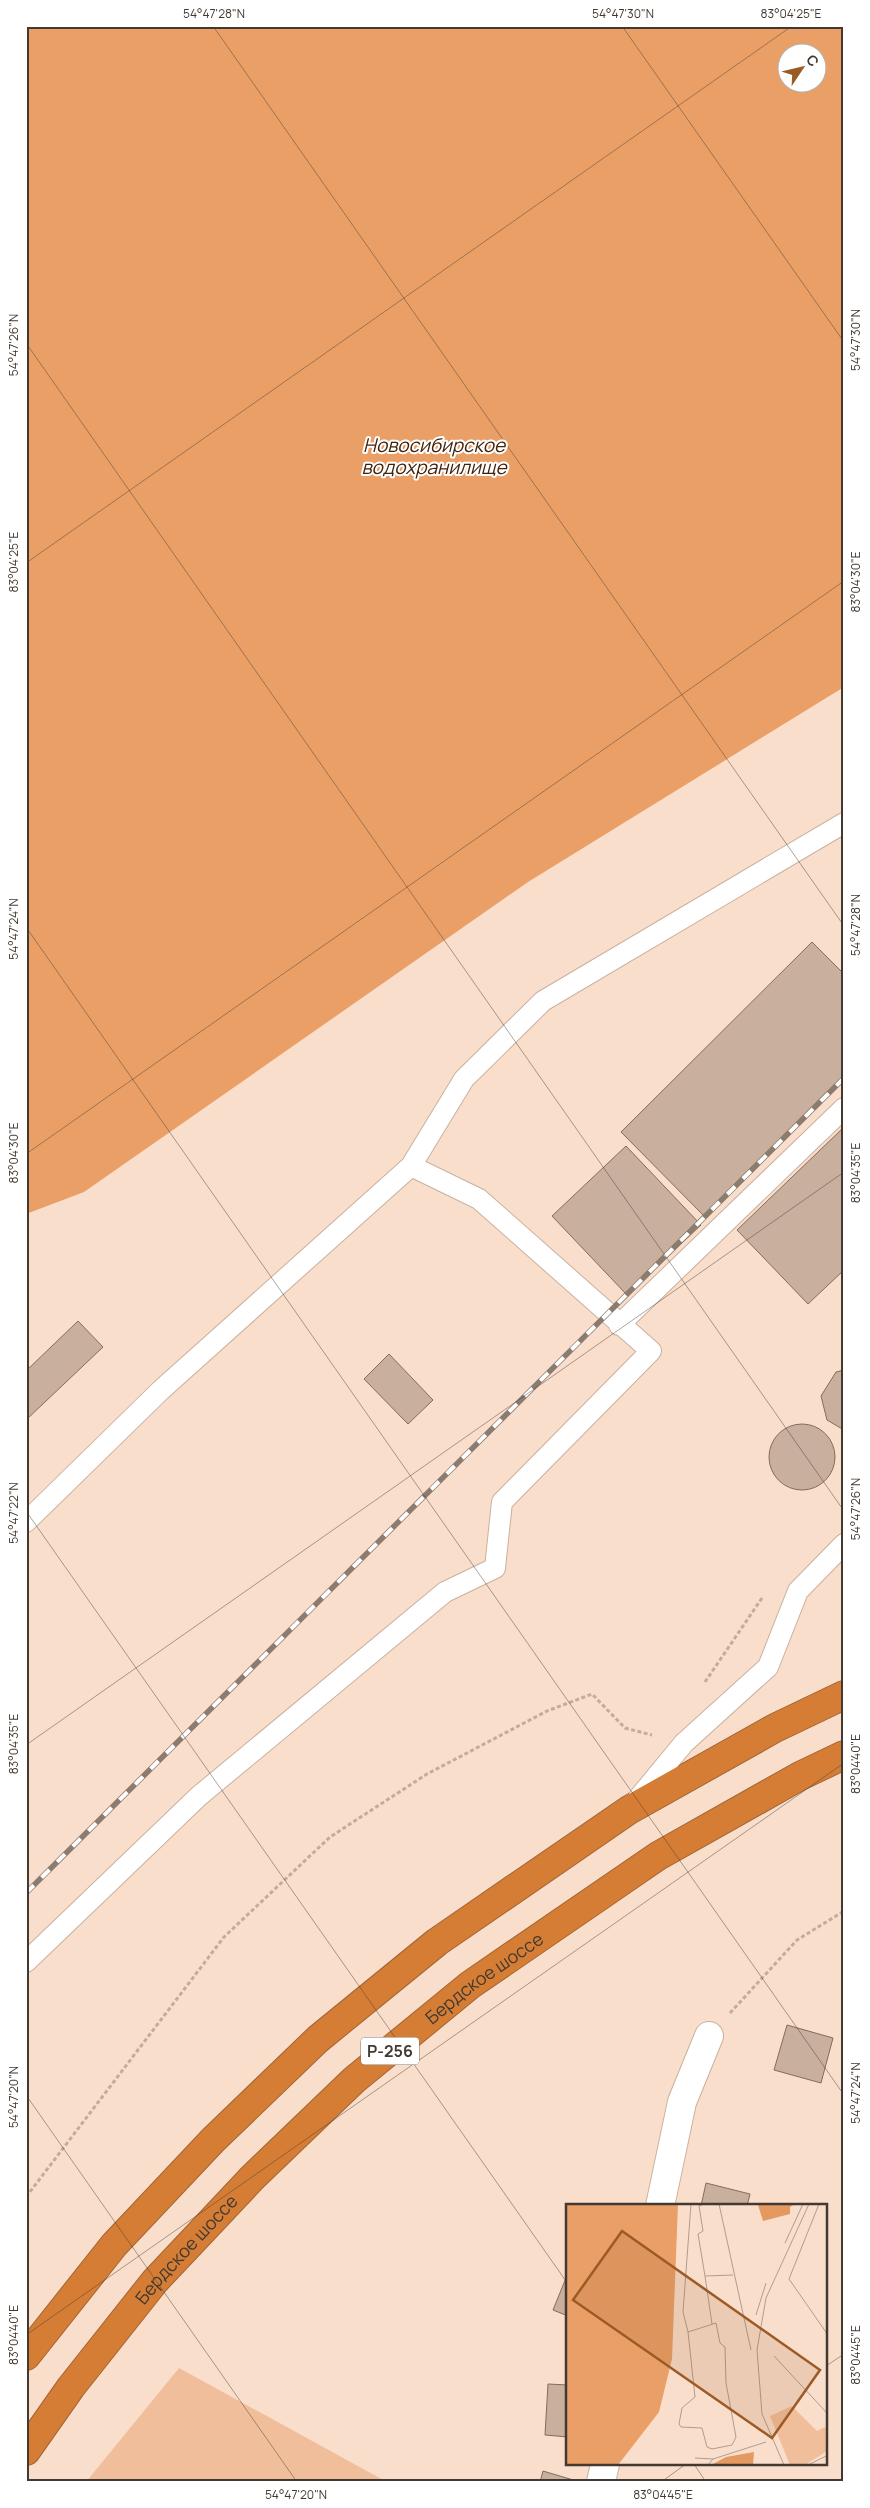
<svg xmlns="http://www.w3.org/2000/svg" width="870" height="2508" font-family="Manrope,sans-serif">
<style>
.green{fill:#f1be9b}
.water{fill:#ea9f67;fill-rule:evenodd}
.building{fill:#c9af9e;stroke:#836c5b}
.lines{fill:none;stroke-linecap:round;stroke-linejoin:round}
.lane-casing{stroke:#cab09e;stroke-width:22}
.street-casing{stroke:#cab09e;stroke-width:30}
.highway-casing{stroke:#a26534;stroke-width:30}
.path{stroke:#c1ac9d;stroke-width:3;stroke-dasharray:4 2.5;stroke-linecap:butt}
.lane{stroke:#fff;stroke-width:20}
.street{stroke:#fff;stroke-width:28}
.highway{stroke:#d57d35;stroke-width:28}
.rail-casing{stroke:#8c7b6f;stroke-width:5.5}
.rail{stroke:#fff;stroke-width:4;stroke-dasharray:11;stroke-linecap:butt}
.ticks{fill:none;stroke:#433931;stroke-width:1;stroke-opacity:0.45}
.labels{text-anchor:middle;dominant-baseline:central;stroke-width:4;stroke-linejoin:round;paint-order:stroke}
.shield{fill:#fff;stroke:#7b746f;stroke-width:1}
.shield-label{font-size:16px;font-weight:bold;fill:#433931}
.street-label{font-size:18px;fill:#433931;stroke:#fff}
.water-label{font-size:19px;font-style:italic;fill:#41230b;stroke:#fff}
.inset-road{fill:none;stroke:#b09c8e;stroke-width:1}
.view{fill:#9c5b26;fill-opacity:0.15;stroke:#9c5b26;stroke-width:2.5}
.inset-edge{fill:none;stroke:#433931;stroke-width:2.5}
.neatline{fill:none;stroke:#433931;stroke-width:2}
.ticks-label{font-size:12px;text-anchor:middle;fill:#433931}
</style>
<rect width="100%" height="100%" fill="#f9decc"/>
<path class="green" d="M179,2368L387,2482H86Z"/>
<path class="water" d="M26,26H844V687L528,882L84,1192L26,1214ZM788,52H818V82H788Z"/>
<path class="building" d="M812,942L844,974V1081L706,1218L621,1132Z
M844,1127V1270L808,1304L737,1230Z
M626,1146L701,1225L627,1295L552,1216Z
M78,1321L103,1347L26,1420V1371Z
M389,1354L433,1400L408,1424L364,1379Z
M844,1370V1430L827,1420L821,1396L836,1372Z
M769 1457a33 33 0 1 1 66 0a33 33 0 1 1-66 0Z
M787,2025L833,2038L821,2083L774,2070Z
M706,2183L750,2194L747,2206H701Z
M568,2273V2316L553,2310Z
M548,2384L568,2385V2437L545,2435Z
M543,2471L580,2482H540Z"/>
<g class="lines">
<defs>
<path id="lane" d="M411,1166L464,1079L543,1001L844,823
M619,1325L844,1108
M26,1522L161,1390L411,1166L479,1199L651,1351L502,1502L495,1568L445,1592L199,1796L26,1962
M636,1801L684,1743L768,1667L798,1591L844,1544"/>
<path id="street" d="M660,2206L682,2102L709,2036
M601,2482L605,2464"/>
<g id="highway">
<path d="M26,2356L114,2245L213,2140L318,2039L437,1942L629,1810L775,1728L844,1695"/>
<path id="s1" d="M26,2451L71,2387L155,2281L252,2178L354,2080L470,1985L658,1856L800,1776L844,1755"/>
</g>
</defs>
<use href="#lane" class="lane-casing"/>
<use href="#street" class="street-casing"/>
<use href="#highway" class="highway-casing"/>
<path class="path" d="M705,1682L762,1598
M730,2013L797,1940L844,1911
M26,2197L224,1937L330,1837L427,1774L547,1711L592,1694L625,1728L652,1735"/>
<use href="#lane" class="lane"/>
<use href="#street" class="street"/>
<use href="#highway" class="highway"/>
<defs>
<path id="rail" d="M26,1893L844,1078"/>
</defs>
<use href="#rail" class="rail-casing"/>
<use href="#rail" class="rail"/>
</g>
<path class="ticks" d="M213,26L844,926M622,26L844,342M26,343L844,1511M26,563L792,26M26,927L844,2095M26,1154L844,581M26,1511L568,2284M26,1745L844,1172M26,2095L297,2482M26,2335L844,1763M826,2366L844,2354M694,2464L706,2482M661,2482L686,2464"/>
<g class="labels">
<rect class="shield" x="361" y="2037.5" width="58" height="27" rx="4"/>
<g class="shield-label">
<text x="390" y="2051">Р-256</text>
</g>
<g class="street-label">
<text stroke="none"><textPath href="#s1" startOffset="662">Бердское шоссе</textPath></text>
<text stroke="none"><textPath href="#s1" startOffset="258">Бердское шоссе</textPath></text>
</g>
<g class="water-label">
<text x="434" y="445">Новосибирское<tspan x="434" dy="22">водохранилище</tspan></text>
</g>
</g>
<g transform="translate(566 2204)">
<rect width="261" height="261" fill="#f9decc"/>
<path d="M226,202L251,227L259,223L261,228V247L239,261H224L204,212Z" fill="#f1be9b"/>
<path d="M229,0L224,3V10L197,17L192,1ZM188,248L187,261H145L160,253Z" fill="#e49961"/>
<path d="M0,0H112L106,155L93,208L52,261H0Z" fill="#ea9f67"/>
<path class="inset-road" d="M138,0L133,2L137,27L132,30L139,72L167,71M153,0L185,146M253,0L223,75L262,131M219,39L237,0M139,72L146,120M190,111L200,79M150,119L154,139L159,143L160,179L170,233L166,241L146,245L141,243L136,224L115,223L113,220L116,204L129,193L122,128ZM122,128L117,108L125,0M208,152L260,208L262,214M129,254L147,255M142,261L147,255L200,238M218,261L196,210L191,146L200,94L243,0M242,261L262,251"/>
<path class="view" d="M56,27L254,166L206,234L7,96Z"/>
<rect width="261" height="261" class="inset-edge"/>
</g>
<rect width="870" height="2508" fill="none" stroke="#ffffff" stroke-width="55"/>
<g transform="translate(802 68) rotate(55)"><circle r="24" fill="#ffffff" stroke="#b4b0ad"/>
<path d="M0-4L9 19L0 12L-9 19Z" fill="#9c5b26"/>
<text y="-8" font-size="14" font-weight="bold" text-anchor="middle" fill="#433931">С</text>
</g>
<rect x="28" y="28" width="814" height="2452" class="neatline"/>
<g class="ticks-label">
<text x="214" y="18">54°47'28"N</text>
<text x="623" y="18">54°47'30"N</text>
<text x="791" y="18">83°04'25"E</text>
<text transform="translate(856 340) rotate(-90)" y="4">54°47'30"N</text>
<text transform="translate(14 345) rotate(-90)" y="4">54°47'26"N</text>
<text transform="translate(14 562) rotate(-90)" y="4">83°04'25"E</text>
<text transform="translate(856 582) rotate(-90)" y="4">83°04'30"E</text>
<text transform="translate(856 925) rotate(-90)" y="4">54°47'28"N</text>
<text transform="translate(14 929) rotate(-90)" y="4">54°47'24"N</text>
<text transform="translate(14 1153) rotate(-90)" y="4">83°04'30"E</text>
<text transform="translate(856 1173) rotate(-90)" y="4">83°04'35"E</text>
<text transform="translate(856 1509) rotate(-90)" y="4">54°47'26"N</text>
<text transform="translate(14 1513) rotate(-90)" y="4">54°47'22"N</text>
<text transform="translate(14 1744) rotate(-90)" y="4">83°04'35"E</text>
<text transform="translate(856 1764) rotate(-90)" y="4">83°04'40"E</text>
<text transform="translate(856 2093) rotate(-90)" y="4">54°47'24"N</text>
<text transform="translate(14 2097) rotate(-90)" y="4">54°47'20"N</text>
<text transform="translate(14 2335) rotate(-90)" y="4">83°04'40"E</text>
<text transform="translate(856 2355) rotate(-90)" y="4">83°04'45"E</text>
<text x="296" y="2499">54°47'20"N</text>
<text x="663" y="2499">83°04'45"E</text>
</g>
</svg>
